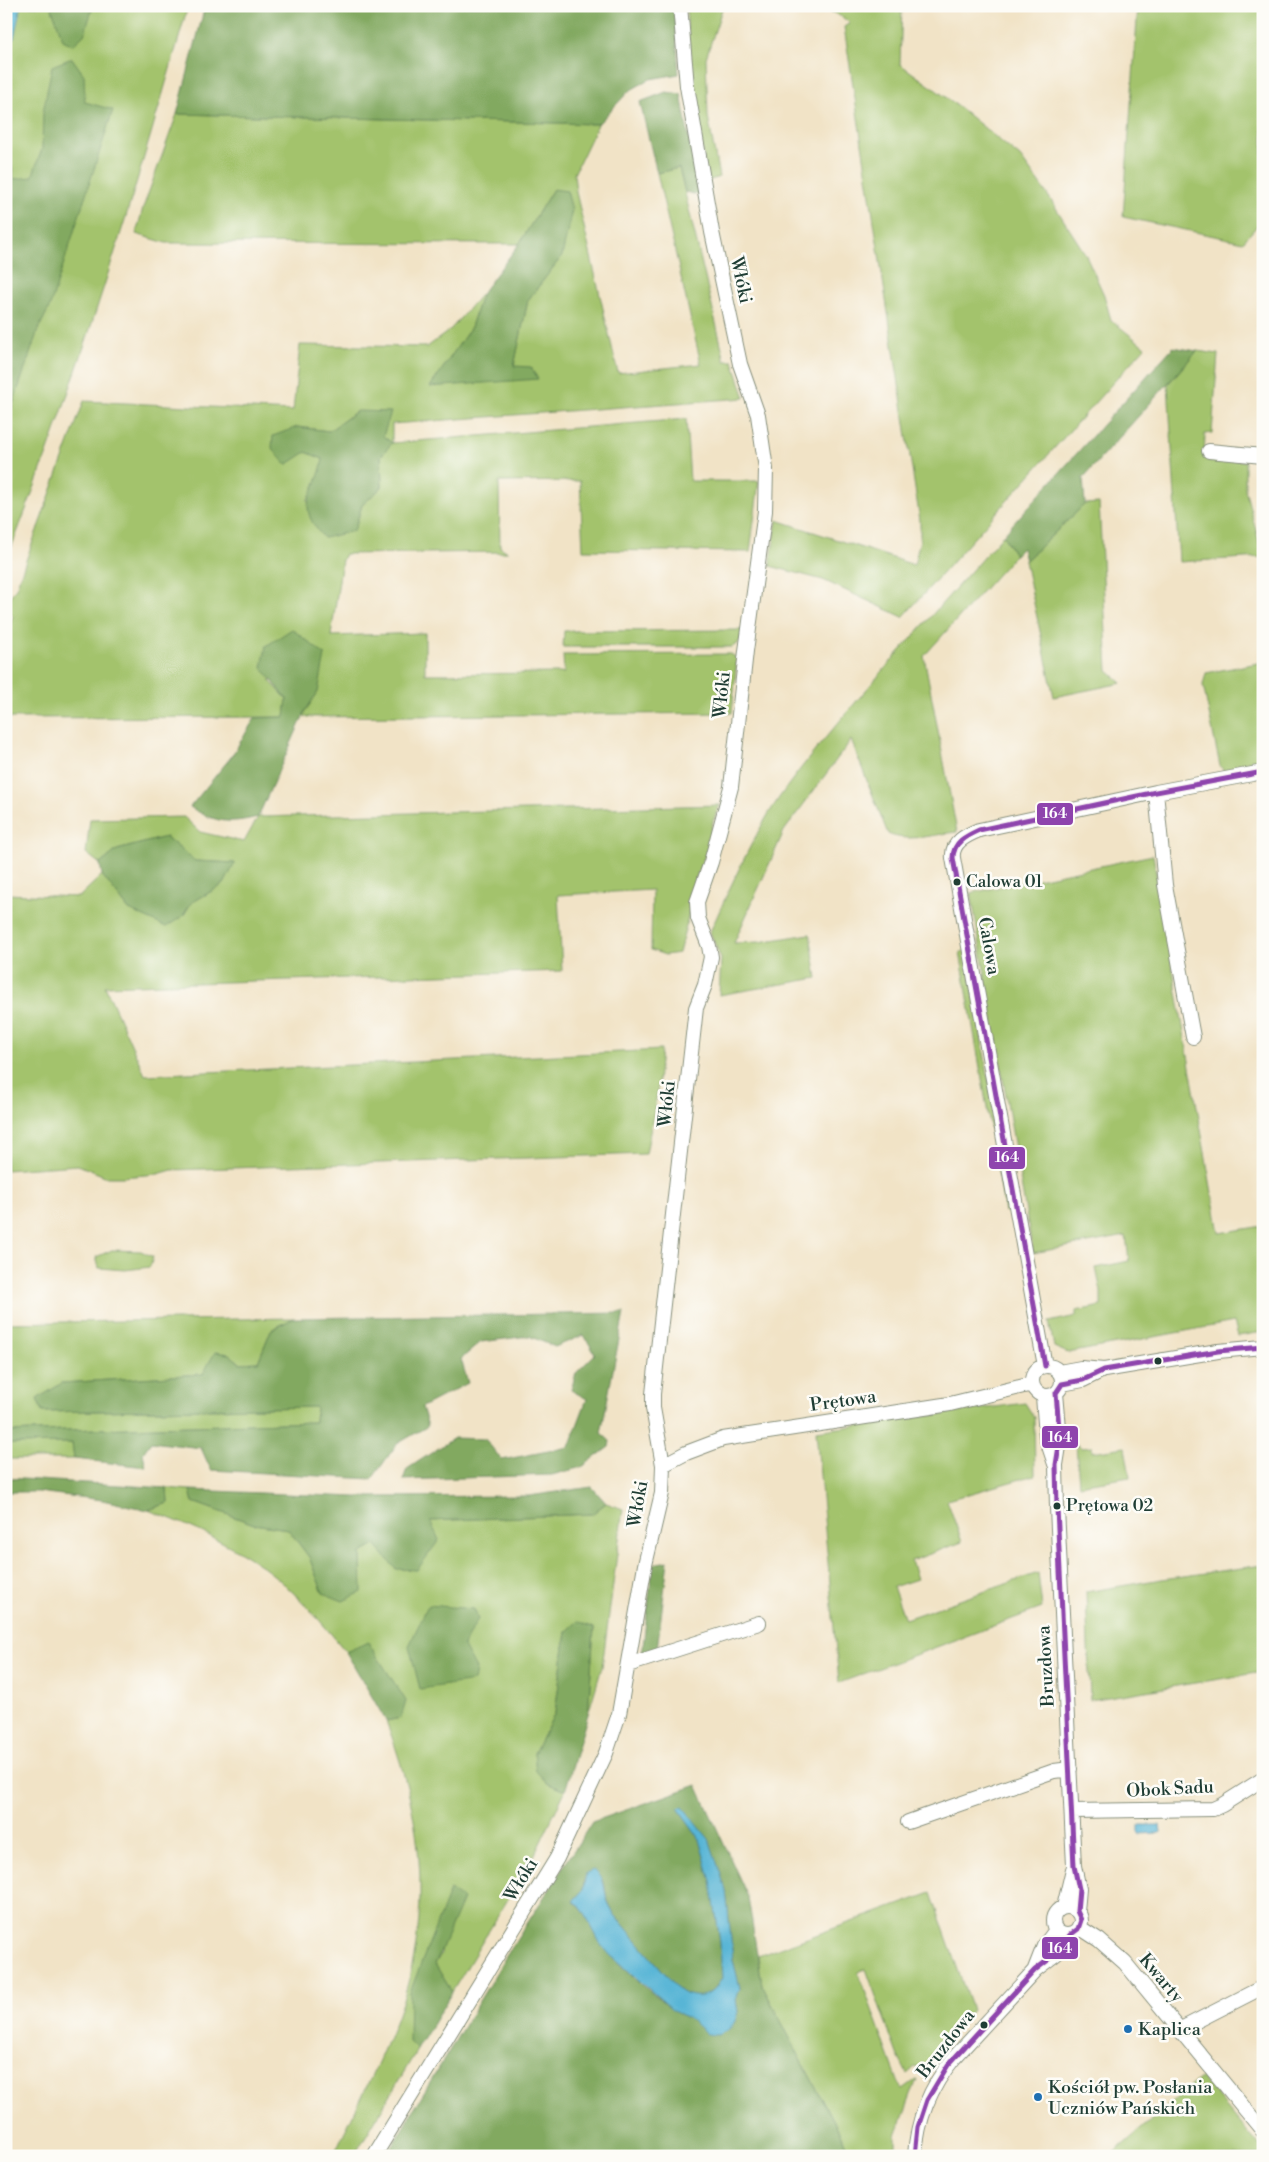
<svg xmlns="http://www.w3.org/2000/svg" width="1269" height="2162" font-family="'Libre Bodoni',serif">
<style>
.green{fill:#a3c36c;stroke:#618050;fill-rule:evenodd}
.forest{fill:#82a960;stroke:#50734a;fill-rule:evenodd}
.water{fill:#58b5d6;stroke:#3c7985}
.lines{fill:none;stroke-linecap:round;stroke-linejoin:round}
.minor-casing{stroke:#88907d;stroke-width:16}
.minor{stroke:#fff;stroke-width:14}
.bus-1-casing{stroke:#fdfcf7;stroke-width:9}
.bus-1{stroke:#8e44ad;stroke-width:5}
.bus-dot{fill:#1f3d34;stroke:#fdfcf7;stroke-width:2}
.poi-dot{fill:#1f6fb2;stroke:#fdfcf7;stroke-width:2}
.labels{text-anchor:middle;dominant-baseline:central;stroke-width:5;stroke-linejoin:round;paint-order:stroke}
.bus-label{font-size:17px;fill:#1f3d34;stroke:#fdfcf7;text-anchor:start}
.street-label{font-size:18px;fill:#1f3d34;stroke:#fdfcf7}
.poi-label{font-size:18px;fill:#1f3d34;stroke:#fdfcf7;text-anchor:start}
.line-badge{stroke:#fdfcf7;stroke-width:2}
.badge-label{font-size:14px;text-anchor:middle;font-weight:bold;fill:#fff}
</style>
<rect width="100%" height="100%" fill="#fdfcf7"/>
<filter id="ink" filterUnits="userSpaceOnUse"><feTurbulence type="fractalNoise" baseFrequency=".02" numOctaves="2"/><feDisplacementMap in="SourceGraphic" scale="10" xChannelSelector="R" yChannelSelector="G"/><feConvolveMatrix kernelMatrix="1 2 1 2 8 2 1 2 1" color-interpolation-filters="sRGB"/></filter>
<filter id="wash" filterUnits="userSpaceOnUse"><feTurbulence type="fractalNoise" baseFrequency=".0096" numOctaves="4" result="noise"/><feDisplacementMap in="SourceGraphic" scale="20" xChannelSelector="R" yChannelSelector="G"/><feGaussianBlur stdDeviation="1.12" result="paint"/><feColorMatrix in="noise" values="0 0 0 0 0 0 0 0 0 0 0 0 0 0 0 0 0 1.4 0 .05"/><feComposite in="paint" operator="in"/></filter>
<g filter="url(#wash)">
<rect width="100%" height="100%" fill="#f1e3c6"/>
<path class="green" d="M6,6H188C135,193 78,380 6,561Z
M686,6H723L706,58L708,116L719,177L708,181C697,123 689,65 686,6Z
M819,6H902L900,64L954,103L1020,157L1047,194L1086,255L1104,295L1111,320L1145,347L903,617L823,580L770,566L777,520L914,565L920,540V521L844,27L850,23L842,17Z
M1138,6H1263V219L1243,242L1123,217Z
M177,114L598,124L574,174L576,192L618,373L701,364L657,173L679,168L725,361H733L745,398L392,424V443L686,419L690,481H759L750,552L583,550L580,481L499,482L500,547L508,552L345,554L342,560L331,636L425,633V674L564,673L563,655L731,654L737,658L732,713L304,717L306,710L318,692L269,680L287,699L285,717L6,718V634L13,616L6,609V602L16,588L84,401L293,411L300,345L427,347L450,330L482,293L471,327L431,387L514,366L528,300L562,256L553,189L519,244L166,243L136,234L143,208ZM357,411L383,436L381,456L382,487L362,505L356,525L307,501L321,474L323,459L306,452L297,427L329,431Z
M1197,351L1218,354L1212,433L1205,434L1204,458L1245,461V489L1263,557L1179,562L1168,384Z
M1099,503L1108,671L1122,683L1054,697L1025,561L1085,504Z
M1003,535L1015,555L924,656L957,832C936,834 908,843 888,834L851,740L784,831L734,943L759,942L810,934L817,978L719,995L721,959L710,932C728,892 746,851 769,813C795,772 829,734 860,697C907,643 955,589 1003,535Z
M742,630L740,642L732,647H563L564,631Z
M1263,662V763L1229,772L1224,771L1220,766L1203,685L1206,673Z
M720,805L713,821L708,848L693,885L689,914L679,953L665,955L651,950L652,890L558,895L562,971L105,986L145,1075L661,1050L657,1094L646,1154L172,1170L158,1174L122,1177H107L78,1165L6,1170V894L79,897L102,875L129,910L183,916L191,903L224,884L234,863L195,861L166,837L117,850L100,864L86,853L90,819L184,817L200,832L244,842L258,817Z
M1153,855L1219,1233L1263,1226V1332L1238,1336L1234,1322L1068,1353L1054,1347L1049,1322L1076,1316V1311L1101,1306V1292L1096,1268L1129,1261L1126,1236L1033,1253L971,893Z
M966,951L1012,1210L1005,1212L960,952Z
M112,1250L141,1251L153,1257L150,1267L125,1270L99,1268L96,1257Z
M294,1318L271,1330L258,1362L240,1363L229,1354L203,1374L62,1383L42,1412L316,1407L315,1422L6,1432V1323Z
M1025,1403L1034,1417L1035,1475L947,1500L962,1542L911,1561L917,1579L893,1587L905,1619L1038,1573L1042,1608L839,1683L816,1431Z
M72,1443L74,1459H6V1444Z
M1076,1444L1082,1448L1092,1447V1452L1125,1447L1130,1477L1079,1485Z
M167,1488L190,1490L193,1502L254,1524L288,1529L309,1557L323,1593L361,1592V1552L376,1544L396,1569L430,1521L592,1514L606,1503L623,1509L602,1667L588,1714L594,1628L566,1632L555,1713L534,1753L547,1783L565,1791L534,1856L452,1992L435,1964L441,1954L450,1890L409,2042L417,2050L354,2156H333C357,2105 385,2054 403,2000C433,1905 421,1812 386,1721L401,1718L368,1643L346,1652C324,1625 302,1599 276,1577C238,1546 193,1527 148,1510L168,1503Z
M1263,1565V1672L1090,1700L1086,1592L1162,1579Z
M931,1893L972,2010L922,2069L915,2067L907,2074L897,2054L866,1969L858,1972L899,2083L903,2089L917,2079L896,2136V2156H847L850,2152L845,2143L762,1985L758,1956Z
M1201,2077L1263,2150V2156H1110Z"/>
<path class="forest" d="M53,6H91L92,10L84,35L73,45L63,40L52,9Z
M205,6H674L679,74L650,79L629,91L598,124L177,114Z
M72,58L84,75L85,102L113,110L50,306L38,330L6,425V135L14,179L32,177L42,149L43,112L52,66Z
M666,92L681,94L699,195L685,192L679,168L657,173L640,102Z
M553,189L567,191L572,210L562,256L528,300L514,366L531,367L538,379L430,387L471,327L482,293L519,244Z
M1173,347L1197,351L1083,478L1085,504L1025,561L1022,548L1015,555L1003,535Z
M357,411L391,412L383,436L392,443L381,456L382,487L362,505L354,531L324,538C292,502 317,496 323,459L306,452L286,465L272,448L273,436L297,427L329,431Z
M292,629L325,655L318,692L306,710L258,817C229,824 216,823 190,807L231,757L255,718L285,717L287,699L262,668L266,646Z
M166,837L195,861L235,863L224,884L191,903L183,916L166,927L129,910L102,875L100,864L117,850Z
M624,1313L601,1433L610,1441L609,1447L582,1467L552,1475L403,1480L407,1469L454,1438L485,1439L502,1460L569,1447L587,1399L571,1390L576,1373L595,1354L584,1335L555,1347L529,1336L481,1342L461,1359L468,1383L422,1407L428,1426L397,1444L372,1479L211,1470L201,1448L151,1442L143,1453L146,1467L74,1459L72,1443L6,1444V1432L315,1422L316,1407L42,1412L37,1399L62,1383L203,1374L215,1352L229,1354L240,1363L258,1362L271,1330L294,1318Z
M6,1478L167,1488L168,1503L148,1510L102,1500L38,1492H6Z
M592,1487L606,1503L592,1514L430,1521L439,1540L417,1570L396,1569L375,1545L361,1553L362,1592L343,1601L323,1593L309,1557L288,1529L254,1524L193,1502L190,1490L357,1497L529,1496Z
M668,1561L657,1649L642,1654L653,1564Z
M428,1605L474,1609L478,1619L463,1645L476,1669L474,1681L420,1689L409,1646Z
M578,1621L594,1628L588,1714L565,1791L547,1783L536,1771L534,1753L555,1713L566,1632Z
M368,1642L406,1701L401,1718L386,1721L346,1652Z
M697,1785L748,1897L762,1985L850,2153L842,2156H386L505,1958L592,1822ZM678,1808L709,1839L726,1890L733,1960L740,1988L736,2000L738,2012L691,2020C669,2010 614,1963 600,1942C591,1929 587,1910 573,1901L583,1890L584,1879L604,1881L607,1899L614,1914L681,1992C701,2001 711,1996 722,1978L720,1942L711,1881L698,1836Z
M450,1890L463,1899L435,1964L452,1992L417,2050L409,2042L410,1992Z"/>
<path class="water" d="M6,6H21L14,38L8,48L6,57Z
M683,1807L709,1839L726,1890L733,1960L740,1988L736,2000L738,2012L735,2021L729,2029L719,2035L707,2034L691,2020L672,2009L610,1955L600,1943L584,1912L578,1904L573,1901L583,1890L586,1873L593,1870C606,1878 603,1886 607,1899C608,1904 612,1909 614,1914L681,1992C701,2001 712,1996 722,1978L720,1942L711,1881L698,1836L678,1808Z
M1139,1825H1159L1160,1833L1139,1834Z"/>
</g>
<g filter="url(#ink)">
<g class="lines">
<defs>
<path id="minor" d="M1209,451L1263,456
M1156,792L1165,885L1193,1037
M1032 1381a15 15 0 1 1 30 0a15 15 0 1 1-30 0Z
M1045,1366L953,858C951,842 967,835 979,830L1156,792L1263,772
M1059,1372L1081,1368L1104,1370L1218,1351L1263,1347
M1062,1384L1083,1380L1103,1370
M1056,1393L1060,1440L1056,1465L1057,1508L1074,1866L1079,1889L1077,1911
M1043,1396L1046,1437L1055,1464
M663,1465L686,1453L723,1439L950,1404L1032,1384
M628,1665L759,1623
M1072,1811L1213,1809L1222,1805L1263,1779
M908,1822L1054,1771L1070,1769
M1064,1907L1073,1869
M1053 1921a14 14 0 1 1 28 0a14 14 0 1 1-28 0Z
M1079,1927L1099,1940L1125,1963L1263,2131
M1035,1969L1044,1946L1056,1930
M1179,2030L1263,1987
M374,2156L557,1858L606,1753L619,1714L645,1565L662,1493L663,1465L653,1408V1394L696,1008L705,985L711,957L709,946L698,918L697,902L711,862L731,787L746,651L765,511L766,469L758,415L740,364L712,232L687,86L680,6
M915,2156C917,2119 930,2087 954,2058L1035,1970L1056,1954L1070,1935"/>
</defs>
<use href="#minor" class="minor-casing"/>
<use href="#minor" class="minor"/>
<defs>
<path id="bus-1" d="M1045,1366L953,858C953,842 966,836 979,830L1156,792L1263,772
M915,2156L918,2127L927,2100L948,2065L1035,1970L1056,1954L1070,1935L1078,1929L1081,1920L1077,1911L1079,1889L1074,1866L1057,1508L1056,1465L1060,1440L1056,1393L1062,1384L1083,1380L1104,1370L1218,1351L1263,1347"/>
</defs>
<use href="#bus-1" class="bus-1-casing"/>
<use href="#bus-1" class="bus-1"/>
</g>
</g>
<g class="bus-dot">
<circle cx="957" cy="882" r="4.5"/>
<circle cx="1158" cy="1361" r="4.5"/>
<circle cx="1057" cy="1506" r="4.5"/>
<circle cx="984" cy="2025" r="4.5"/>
</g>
<g class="poi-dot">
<circle cx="1128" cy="2029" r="5"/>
<circle cx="1038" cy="2097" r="5"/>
</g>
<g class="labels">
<g class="bus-label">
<text x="966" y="882">Calowa 01</text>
<text x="1066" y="1506">Prętowa 02</text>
</g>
<g class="street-label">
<text transform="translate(741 280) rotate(78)">Włóki</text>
<text transform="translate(722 695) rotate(-84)">Włóki</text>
<text transform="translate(989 946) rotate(80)">Calowa</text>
<text transform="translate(667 1104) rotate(-84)">Włóki</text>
<text transform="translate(843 1401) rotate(-8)">Prętowa</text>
<text transform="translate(638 1504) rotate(-80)">Włóki</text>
<text transform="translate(1046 1666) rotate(-93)">Bruzdowa</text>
<text transform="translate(1170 1789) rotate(-3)">Obok Sadu</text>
<text transform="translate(521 1880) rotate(-58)">Włóki</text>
<text transform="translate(1161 1978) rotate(50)">Kwarty</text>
<text transform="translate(946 2044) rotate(-52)">Bruzdowa</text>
</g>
<g class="poi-label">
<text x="1138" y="2029">Kaplica</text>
<text x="1048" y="2087">Kościół pw. Posłania<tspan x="1048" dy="21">Uczniów Pańskich</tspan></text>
</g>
</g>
<g class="line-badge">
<rect x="1036" y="802" width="38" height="24" rx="5" fill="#8e44ad"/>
<rect x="988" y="1146" width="38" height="24" rx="5" fill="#8e44ad"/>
<rect x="1041" y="1425" width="38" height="24" rx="5" fill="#8e44ad"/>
<rect x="1041" y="1936" width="38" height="24" rx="5" fill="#8e44ad"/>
</g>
<g class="badge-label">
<text x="1055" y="818">164</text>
<text x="1007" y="1162">164</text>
<text x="1060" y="1442">164</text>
<text x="1060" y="1953">164</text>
</g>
<rect width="1269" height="2162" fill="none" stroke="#fdfcf7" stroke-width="25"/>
</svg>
